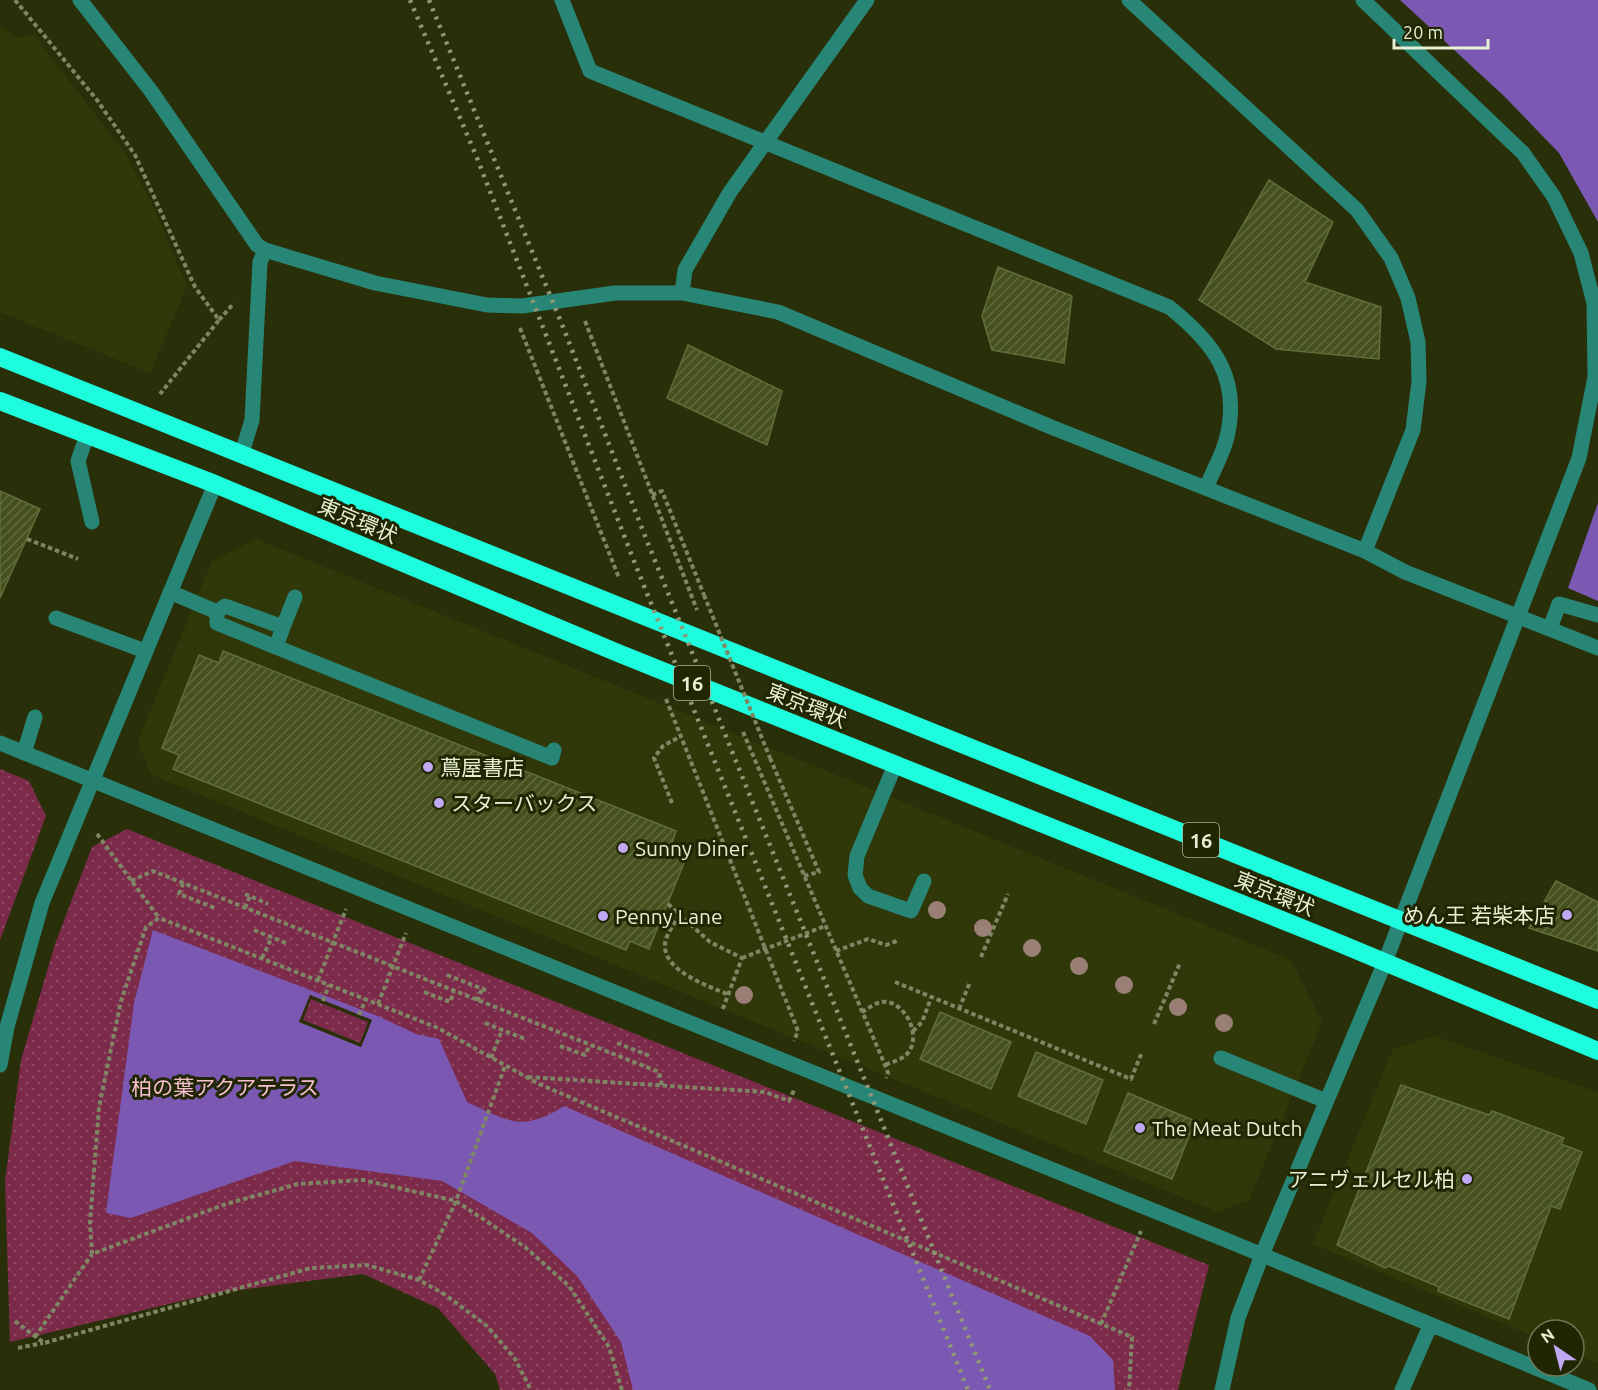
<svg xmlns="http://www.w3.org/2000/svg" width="1598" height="1390" font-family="Ubuntu,'Noto Sans JP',sans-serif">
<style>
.built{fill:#30380a}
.park{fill:url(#park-dots)}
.water{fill:#7b58b2;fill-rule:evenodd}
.pier{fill:#293009;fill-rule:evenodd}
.building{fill:url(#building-hatch);stroke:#616d3b;stroke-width:1.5}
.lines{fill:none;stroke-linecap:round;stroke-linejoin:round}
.path{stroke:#7e8664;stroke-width:4;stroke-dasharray:4.5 3;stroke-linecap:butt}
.minor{stroke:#288676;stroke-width:15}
.highway{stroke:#1dfcdd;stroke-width:18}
.rail{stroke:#8f9776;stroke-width:4.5;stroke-dasharray:3 6;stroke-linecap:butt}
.path-bridge{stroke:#7e8664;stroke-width:4;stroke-dasharray:4.5 3;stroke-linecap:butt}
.tree{fill:#9a7f76}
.poi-dot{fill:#c1a8f3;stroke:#1f2601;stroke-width:2}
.labels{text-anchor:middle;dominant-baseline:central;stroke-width:6;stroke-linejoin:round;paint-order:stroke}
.shield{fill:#1f2601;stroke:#abb395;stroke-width:1.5}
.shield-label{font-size:20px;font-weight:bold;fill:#e7efd4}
.street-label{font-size:21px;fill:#e7efd4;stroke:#1f2601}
.poi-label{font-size:21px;fill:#e7efd4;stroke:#1f2601;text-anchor:start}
.park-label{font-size:21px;fill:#f7bfcf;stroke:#1f2601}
</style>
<defs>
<pattern id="park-dots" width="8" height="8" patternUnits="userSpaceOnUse" patternTransform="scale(1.5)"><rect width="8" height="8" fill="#7b2a4a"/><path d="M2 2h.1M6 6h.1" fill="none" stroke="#8e4963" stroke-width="1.8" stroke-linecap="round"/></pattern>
<pattern id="building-hatch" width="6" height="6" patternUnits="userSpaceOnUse" patternTransform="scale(1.5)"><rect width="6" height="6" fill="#45501e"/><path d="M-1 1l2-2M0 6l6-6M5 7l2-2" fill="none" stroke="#606a3e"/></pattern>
</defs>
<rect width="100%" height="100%" fill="#293009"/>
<path class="built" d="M0,26L17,38L33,34L125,153L151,202L187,286L150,373L0,312Z
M256,539L1291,960L1322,1022L1249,1200L1218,1212L150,774L138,741L212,561Z
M1434,1036L1598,1092V1363L1574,1353V1330H1538V1338L1313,1244L1393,1049Z"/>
<path class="park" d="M0,769L29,781L46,816L0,940Z
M127,829L1209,1265L1178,1390H500L495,1374L438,1308L363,1274L215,1293L10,1342L5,1181L21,1060L55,944L92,847Z"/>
<path class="water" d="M1400,0H1598V222L1559,153L1504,96Z
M1598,503V601L1568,588Z
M153,930L378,1016L416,1034L439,1039L467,1102C509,1121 521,1133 564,1106L1090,1336L1113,1360L1115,1390H633L621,1342L577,1276L532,1233L442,1181L295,1161L131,1218L106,1213L134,1003ZM310,995L372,1020L361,1047L299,1022Z"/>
<path class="pier" d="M310,995L372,1020L361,1047L299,1022ZM311,999L368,1022L360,1043L303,1020Z"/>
<path class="building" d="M1269,180L1333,222L1305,282L1381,307L1379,359L1276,349L1199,300Z
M998,267L1072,296L1064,363L992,350L982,316Z
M688,345L782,391L767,445L667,398Z
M0,491L40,509L0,598Z
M223,651L676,831L671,846L688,853L649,949L630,941L626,950L173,769L179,755L162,748L199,655L219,663Z
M1556,881L1598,902V951L1529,928Z
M940,1012L1011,1042L991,1089L920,1059Z
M1036,1052L1103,1080L1086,1124L1018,1096Z
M1401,1085L1489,1115L1492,1111L1564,1138L1561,1144L1582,1152L1560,1209L1551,1206L1509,1319L1438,1291L1439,1287L1389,1266L1385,1268L1337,1245Z
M1128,1093L1195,1121L1172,1179L1104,1151Z"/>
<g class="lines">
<path class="path" d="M15,0L97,100L135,155L195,287L219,320L160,394
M219,320L234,303
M585,321L697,610
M520,328L619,578
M652,495L662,491L704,595
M27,539L78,559
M666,699L798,1031L794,1041
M743,732L885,1065L888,1073L886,1078
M770,758L819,872L804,876
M672,803L654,758L663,746L681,736
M97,834L159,918
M131,881L153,871L659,1072L662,1086
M183,883L179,894L215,908
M245,894L268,904
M668,904L710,942L742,958L722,1011
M245,908L250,896
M680,915C675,923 666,934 665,944C663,972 710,986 729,995
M254,930L286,943
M836,951L868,939L886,945L899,940
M981,957L1008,894
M262,958L272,937
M742,958L825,926
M447,975L488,991
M318,980L346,909
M895,982L1131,1079L1142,1052
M424,992L450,1002L454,992
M323,1001L329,985
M477,1001L482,989
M378,1004L406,933
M959,1009L970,982
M862,1012C870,1007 879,1000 888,1002C909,1007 922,1040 906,1055C901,1060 891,1062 885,1065
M359,1015L366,999
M485,1023L525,1039
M1154,1024L1180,963
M913,1031L922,1022L931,998
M617,1043L650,1056
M560,1046L585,1055L590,1045
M491,1058L502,1030
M528,1077L765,1092L789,1101L795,1088
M419,1280L456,1201L505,1066
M15,1321L44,1343L311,1268L367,1265L419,1280L444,1294L487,1326L515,1359L531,1390
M1101,1324L1141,1231
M35,1337L92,1254
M18,1348L43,1343
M622,1390L609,1347L569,1286L525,1247L456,1201L363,1180L298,1184L226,1204L92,1254L90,1222L99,1107L121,1001L146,927L159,918L438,1028L539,1084L1132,1337L1129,1390"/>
<path class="minor" d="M80,0L151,91L257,245L265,250L375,283L487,305L522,306L615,293H682L778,312L1051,427L1365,551L1405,572L1598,648
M562,0L590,71L1169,307C1213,342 1241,377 1227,437C1223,454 1213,471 1206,488
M1129,0L1357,210L1391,258L1408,298L1418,342L1419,381L1413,430L1365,551
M682,293L685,270L730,192L867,0
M87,435L78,461L92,522
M242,453L252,420L260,262L265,250
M170,592L217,612
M217,612L225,606L283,627L295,597
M217,612V623L276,647
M56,618L145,651
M283,627L276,647L552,758L554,750
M1550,628L1559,604L1598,615
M0,743L1226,1240L1589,1390
M24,753L35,717
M895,765L857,856L855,875L860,888L868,896L911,911L924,881
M1221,1058L1326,1101
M0,1065L7,1027L42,903L215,484
M1222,1390L1238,1318L1262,1255L1385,962L1579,458L1595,377L1594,303L1581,253L1554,197L1523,153L1363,0
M1402,1390L1430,1326"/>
<path class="highway" d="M0,357L1598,1000
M0,401L215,484L618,653L1334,941L1598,1051"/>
<path class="rail" d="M410,0L477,158L634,561L968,1390
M429,0L563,327L645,536L990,1390"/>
<path class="path-bridge" d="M704,595L770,758"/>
</g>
<g class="tree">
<circle cx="937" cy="910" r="9"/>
<circle cx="983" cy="928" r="9"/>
<circle cx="1032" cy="948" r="9"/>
<circle cx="1079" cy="966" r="9"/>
<circle cx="1124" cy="985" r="9"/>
<circle cx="744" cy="995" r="9"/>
<circle cx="1178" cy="1007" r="9"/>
<circle cx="1224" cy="1023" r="9"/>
</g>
<g class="poi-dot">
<circle cx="428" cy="767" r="6"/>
<circle cx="439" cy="803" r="6"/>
<circle cx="623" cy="848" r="6"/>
<circle cx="1567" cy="915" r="6"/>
<circle cx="603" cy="916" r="6"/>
<circle cx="1140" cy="1128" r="6"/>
<circle cx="1467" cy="1179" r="6"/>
</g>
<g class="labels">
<g class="shield">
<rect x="674" y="666" width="36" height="34" rx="4.5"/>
<rect x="1183" y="823" width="36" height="34" rx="4.5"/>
</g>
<g class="shield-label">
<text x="692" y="683">16</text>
<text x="1201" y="840">16</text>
</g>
<g class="street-label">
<text transform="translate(358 520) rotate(23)">東京環状</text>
<text transform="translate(807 705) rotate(22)">東京環状</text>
<text transform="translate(1275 893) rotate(22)">東京環状</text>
</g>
<g class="poi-label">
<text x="440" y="767">蔦屋書店</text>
<text x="451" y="803">スターバックス</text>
<text x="635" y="848">Sunny Diner</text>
<text x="1555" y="915" text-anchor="end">めん王 若柴本店</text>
<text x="615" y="916">Penny Lane</text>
<text x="1152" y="1128">The Meat Dutch</text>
<text x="1455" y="1179" text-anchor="end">アニヴェルセル柏</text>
</g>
<g class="park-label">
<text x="225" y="1087">柏の葉アクアテラス</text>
</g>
</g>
<g transform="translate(1556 1348) rotate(325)"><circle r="28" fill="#1f2601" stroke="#6f7655" stroke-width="1.5"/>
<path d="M0-4.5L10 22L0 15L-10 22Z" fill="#c1a8f3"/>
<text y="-9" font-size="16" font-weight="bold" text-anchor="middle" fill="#e7efd4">N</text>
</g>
<path d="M1394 39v9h94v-9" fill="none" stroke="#e7efd4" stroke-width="3"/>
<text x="1403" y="39" font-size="18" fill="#e7efd4" stroke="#1f2601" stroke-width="4.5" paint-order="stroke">20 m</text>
</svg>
